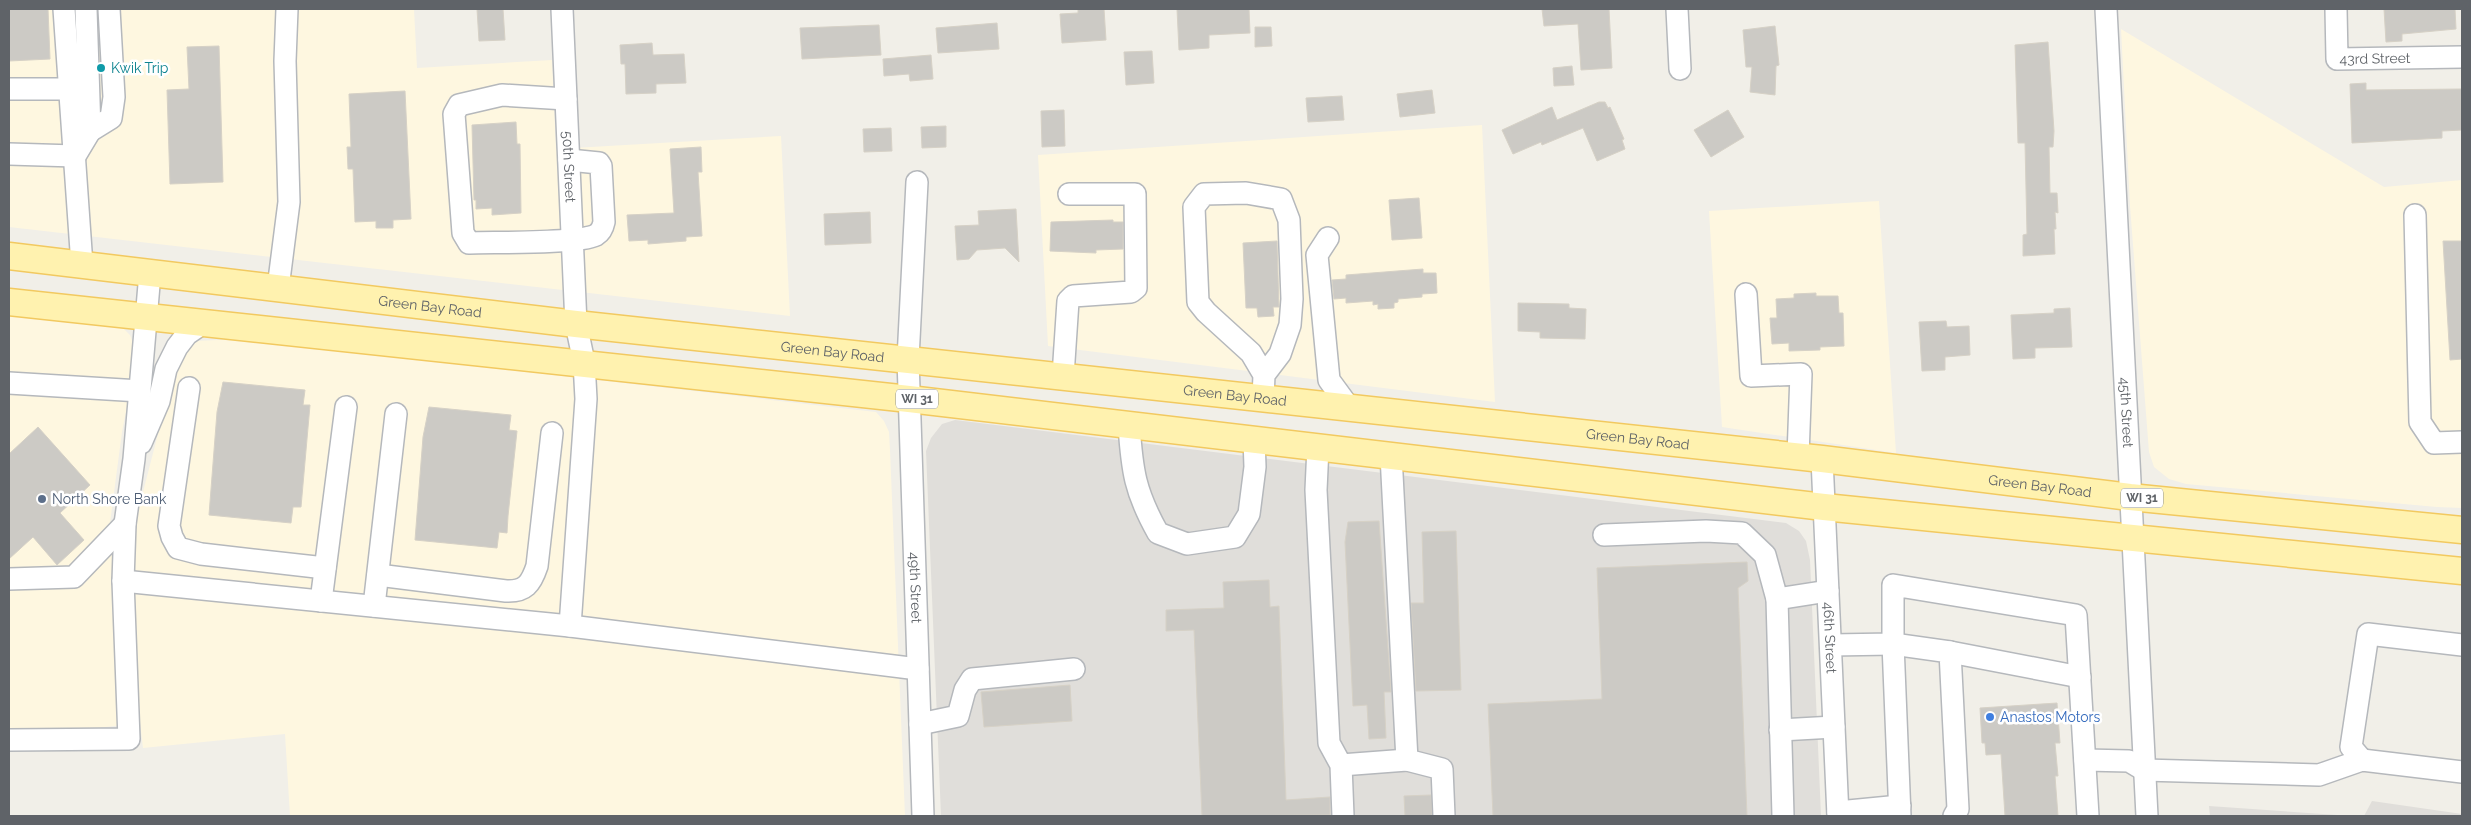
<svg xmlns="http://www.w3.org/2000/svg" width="2471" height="825" font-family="Raleway,sans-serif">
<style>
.commercial{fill:#fef7e0}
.industrial{fill:#e0deda}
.building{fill:#cccac5;stroke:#d6d1c6}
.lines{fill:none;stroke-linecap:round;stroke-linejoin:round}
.minor-casing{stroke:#b5b8bc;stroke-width:24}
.major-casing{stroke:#f2c960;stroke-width:29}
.minor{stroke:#fff;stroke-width:21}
.major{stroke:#fff2af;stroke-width:26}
.culture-dot{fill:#0f9aa8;stroke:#fff;stroke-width:2}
.service-dot{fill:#5c6f8a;stroke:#fff;stroke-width:2}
.shop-dot{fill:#3f7fe0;stroke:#fff;stroke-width:2}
.labels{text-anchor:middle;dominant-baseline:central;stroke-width:5;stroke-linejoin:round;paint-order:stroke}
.shield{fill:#fff;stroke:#8f9295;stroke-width:1}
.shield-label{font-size:12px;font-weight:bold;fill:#5f6368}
.street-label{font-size:14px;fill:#5f6368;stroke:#fff}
.culture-label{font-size:14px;fill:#0d838f;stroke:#fff;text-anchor:start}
.service-label{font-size:14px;fill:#4e5e75;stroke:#fff;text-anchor:start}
.shop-label{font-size:14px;fill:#366cbe;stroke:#fff;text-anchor:start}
</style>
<rect width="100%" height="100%" fill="#f1efe8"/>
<path class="commercial" d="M9,9H414L417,68L552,60L556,149L781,136L790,316L9,227Z
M2121,29L2384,187L2462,180V508L2437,507L2186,484L2169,479L2154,467L2149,452L2130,206Z
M1482,125L1495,402L1048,346L1038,155Z
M1879,201L1896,453L1722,427L1709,211Z
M9,313L121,326L130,335L135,349L136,360L122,432L110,523H135L175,368L187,347L195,341L241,339L876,412L884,421L889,432L890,450L905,816H290L285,734L143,748L140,723L63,732L9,729Z"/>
<path class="industrial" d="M955,420L1786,523L1799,531L1806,541L1810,560L1821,816H941L926,451L931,438L942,424Z
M2372,801L2462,814V816H2364Z
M2209,806L2352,816H2210Z"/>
<path class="building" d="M9,9H48L50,59L9,61Z
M477,9H503L505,40L479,41Z
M1078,9H1104L1106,40L1062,43L1060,14L1078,13Z
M1177,9H1249L1250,33L1209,35V48L1179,50Z
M1542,9H1609L1612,68L1581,70L1578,24L1544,26Z
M2384,9H2455L2456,29L2402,34V41L2386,42Z
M997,23L999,49L938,53L936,28Z
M879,25L881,55L802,59L800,28Z
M1775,26L1779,65L1776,66L1775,95L1750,92L1752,67H1746L1743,30Z
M1255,27H1271L1272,46L1255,47Z
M2048,42L2054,131L2053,147H2049L2050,193H2057L2058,213L2055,212L2056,229H2054L2055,254L2023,256V235L2027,234L2025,143H2018L2015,45Z
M652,43L653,55L684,54L686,83L656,84V93L626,94L625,64H621L620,45Z
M219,46L223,182L170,184L167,90L189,89L187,47Z
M1152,51L1154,83L1126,85L1124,52Z
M931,55L933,79L910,81L909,74L884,76L883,59Z
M1572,66L1574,85L1554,86L1553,68Z
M2366,83V90L2462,89V130L2442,131V138L2352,143L2350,84Z
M1432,90L1435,113L1400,117L1397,94Z
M405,91L411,219L393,220V228H376V221L355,222L353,169H348L347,147H351L349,94Z
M1342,96L1344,120L1308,122L1306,98Z
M1599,102H1605L1608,108L1610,107L1624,139L1622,140L1625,149L1597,161L1583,128L1542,145L1541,142L1513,154L1502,130L1552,107L1557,120Z
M1064,110L1065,146L1042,147L1041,111Z
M1728,110L1744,137L1711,157L1694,130Z
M516,122L517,144H520L521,213L492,215V208L476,209V200H474L472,125Z
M946,126V147L922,148L921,127Z
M891,128L892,151L864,152L863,129Z
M701,147L702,172H698L702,236L686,237V241L648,244V240L629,241L627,215L674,213L670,149Z
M1419,198L1422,238L1392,240L1389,200Z
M1016,209L1019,262L1005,248L977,250L969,259L957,260L955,226L979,225L978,211Z
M870,212L871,243L825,245L824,214Z
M1113,220V222H1123V249L1096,250V253L1050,251L1051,222Z
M1277,241L1279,307H1273L1274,316L1258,317L1257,308H1246L1243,243Z
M2443,241H2462V359L2450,360Z
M1423,269V273H1436L1437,293L1422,294V297L1398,299V302L1394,303V308L1378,309V304L1373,305V301L1346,303V298L1334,299L1332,280L1346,279V275Z
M1816,293V296H1838L1839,313H1843L1844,346L1820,347V350L1789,351V343L1772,344L1770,318H1777L1776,299L1794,298V294Z
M1518,303L1569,304V308L1586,309L1585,339L1540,338V332L1518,331Z
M2070,308L2072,347L2035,348V358L2013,359L2011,315L2054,313V309Z
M1946,321L1947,327L1969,326L1970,355L1945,357V370L1922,371L1919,322Z
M223,382L305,390L303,405H310L301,507H293L291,523L209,515L217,412Z
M429,407L511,415L509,430L517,431L508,516L507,533L499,532L497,548L415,540L423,437Z
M38,427L90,485L60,513L84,540L57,565L33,537L9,559V454Z
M1379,521L1391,692H1384L1386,738L1369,739L1367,705L1353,706L1345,542L1348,522Z
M1456,531L1461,690L1416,691L1411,603H1424L1422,532Z
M1747,562L1748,581L1738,588L1747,816H1493L1488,704L1602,699L1597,568Z
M1269,580L1270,607L1279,606L1286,800L1330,797V815L1202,816L1194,630L1166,631V610L1224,608L1223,582Z
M1070,685L1072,721L984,727L981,692Z
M2057,703L2060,743H2055L2058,776H2055L2058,816H2005L2001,754L1986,755L1985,743H1982L1980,708Z
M1431,795L1432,816H1405L1404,796Z"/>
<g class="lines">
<defs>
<g id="minor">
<path d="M64,9L82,265"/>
<path id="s1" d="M562,9L576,324L584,362L586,399L570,626"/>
<path d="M1677,9L1680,69"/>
<path id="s2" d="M2106,9L2147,816"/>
<path id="s3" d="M2336,9L2337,59L2462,57"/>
<path d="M9,89H68"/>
<path d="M566,99L502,95L459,105L454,114L463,233L469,243C494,242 578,244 596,235C601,232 603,227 604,222L601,166L599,163L569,160"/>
<path d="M90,131L111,118L114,97L109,9"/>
<path d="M9,154L75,156L90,131L86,9"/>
<path id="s4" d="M917,182L908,359L923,816"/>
<path d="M2415,215L2420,422L2434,443L2462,442"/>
<path d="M1328,238L1317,255L1329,380L1348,406"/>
<path d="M278,288L289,202L285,61L287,9"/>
<path d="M1746,294L1751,376L1801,374L1798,456"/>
<path d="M1063,376L1068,301L1073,296L1131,292L1136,288L1135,194H1069"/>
<path d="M9,383L140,391"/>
<path d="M189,388L169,526L172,537L178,548L201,554L325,568"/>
<path d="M1263,398L1264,375L1280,354L1290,325L1292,299L1289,220L1281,199L1246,193L1204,194L1194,207L1198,302L1206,312L1251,353L1264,375"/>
<path d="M1129,425C1132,471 1135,492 1158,533L1187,544L1235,537L1249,514L1255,467L1254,439"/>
<path d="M141,443L159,401L166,369L177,347L187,334L203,323"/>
<path d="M1318,447L1316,490L1329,743L1341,765L1343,816"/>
<path d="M1391,455L1407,760L1442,769L1444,816"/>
<path id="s5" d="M1822,459L1838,816"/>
<path d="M1604,535L1706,531L1742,533L1765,555L1777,599L1828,591"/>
<path d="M378,575L506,591C525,592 531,584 537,566L552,433"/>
<path d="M9,579L74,577L125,524"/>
<path d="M123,581L570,626L918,669"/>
<path d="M1777,599L1783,816"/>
<path d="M321,601L346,407"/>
<path d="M374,606L396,414"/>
<path d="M1831,645L1893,644V585L2076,615L2088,816"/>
<path d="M1950,652L2080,677"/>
<path d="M920,724L958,716L965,690L972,679L1074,669"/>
<path d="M1780,730L1834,727"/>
<path d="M9,740L129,739L123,581L125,524L134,459L150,273"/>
<path d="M2085,760L2129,761L2144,770L2319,775L2362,760L2462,772"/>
<path d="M2362,760L2351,747L2368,634L2462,645"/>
<path d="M1341,765L1407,760"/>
<path d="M1838,812L1900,806"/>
<path d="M1900,816L1893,644L1950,652L1958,809L1954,816"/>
</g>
<g id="major">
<path id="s6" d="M9,256L576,324L1822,459L2130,497L2462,530"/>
<path d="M9,302L909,399L1824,507L2462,571"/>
</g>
</defs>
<use href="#minor" class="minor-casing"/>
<use href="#major" class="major-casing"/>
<use href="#minor" class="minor"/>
<use href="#major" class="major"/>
</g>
<circle class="culture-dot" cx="101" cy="68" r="5"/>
<circle class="service-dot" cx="42" cy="499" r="5"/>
<circle class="shop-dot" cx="1990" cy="717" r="5"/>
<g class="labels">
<g class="shield">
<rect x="896" y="389.5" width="42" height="19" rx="4"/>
<rect x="2121" y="488.5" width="42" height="19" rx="4"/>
</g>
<g class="shield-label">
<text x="917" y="399">WI 31</text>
<text x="2142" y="498">WI 31</text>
</g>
<g class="street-label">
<text stroke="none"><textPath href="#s3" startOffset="88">43rd Street</textPath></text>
<text stroke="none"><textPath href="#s1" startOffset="158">50th Street</textPath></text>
<text stroke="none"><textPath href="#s6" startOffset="424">Green Bay Road</textPath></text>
<text stroke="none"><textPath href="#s6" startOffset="829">Green Bay Road</textPath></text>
<text stroke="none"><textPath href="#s6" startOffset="1234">Green Bay Road</textPath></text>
<text stroke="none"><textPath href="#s2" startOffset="404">45th Street</textPath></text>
<text stroke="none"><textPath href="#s6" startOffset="1639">Green Bay Road</textPath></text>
<text stroke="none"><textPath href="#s6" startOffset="2044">Green Bay Road</textPath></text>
<text stroke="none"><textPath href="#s4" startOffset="406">49th Street</textPath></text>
<text stroke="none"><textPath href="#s5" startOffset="179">46th Street</textPath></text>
</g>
<g class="culture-label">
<text x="111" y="68">Kwik Trip</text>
</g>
<g class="service-label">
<text x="52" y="499">North Shore Bank</text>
</g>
<g class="shop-label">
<text x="2000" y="717">Anastos Motors</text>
</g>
</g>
<rect width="2471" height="825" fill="none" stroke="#5f6368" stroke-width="20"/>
</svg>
